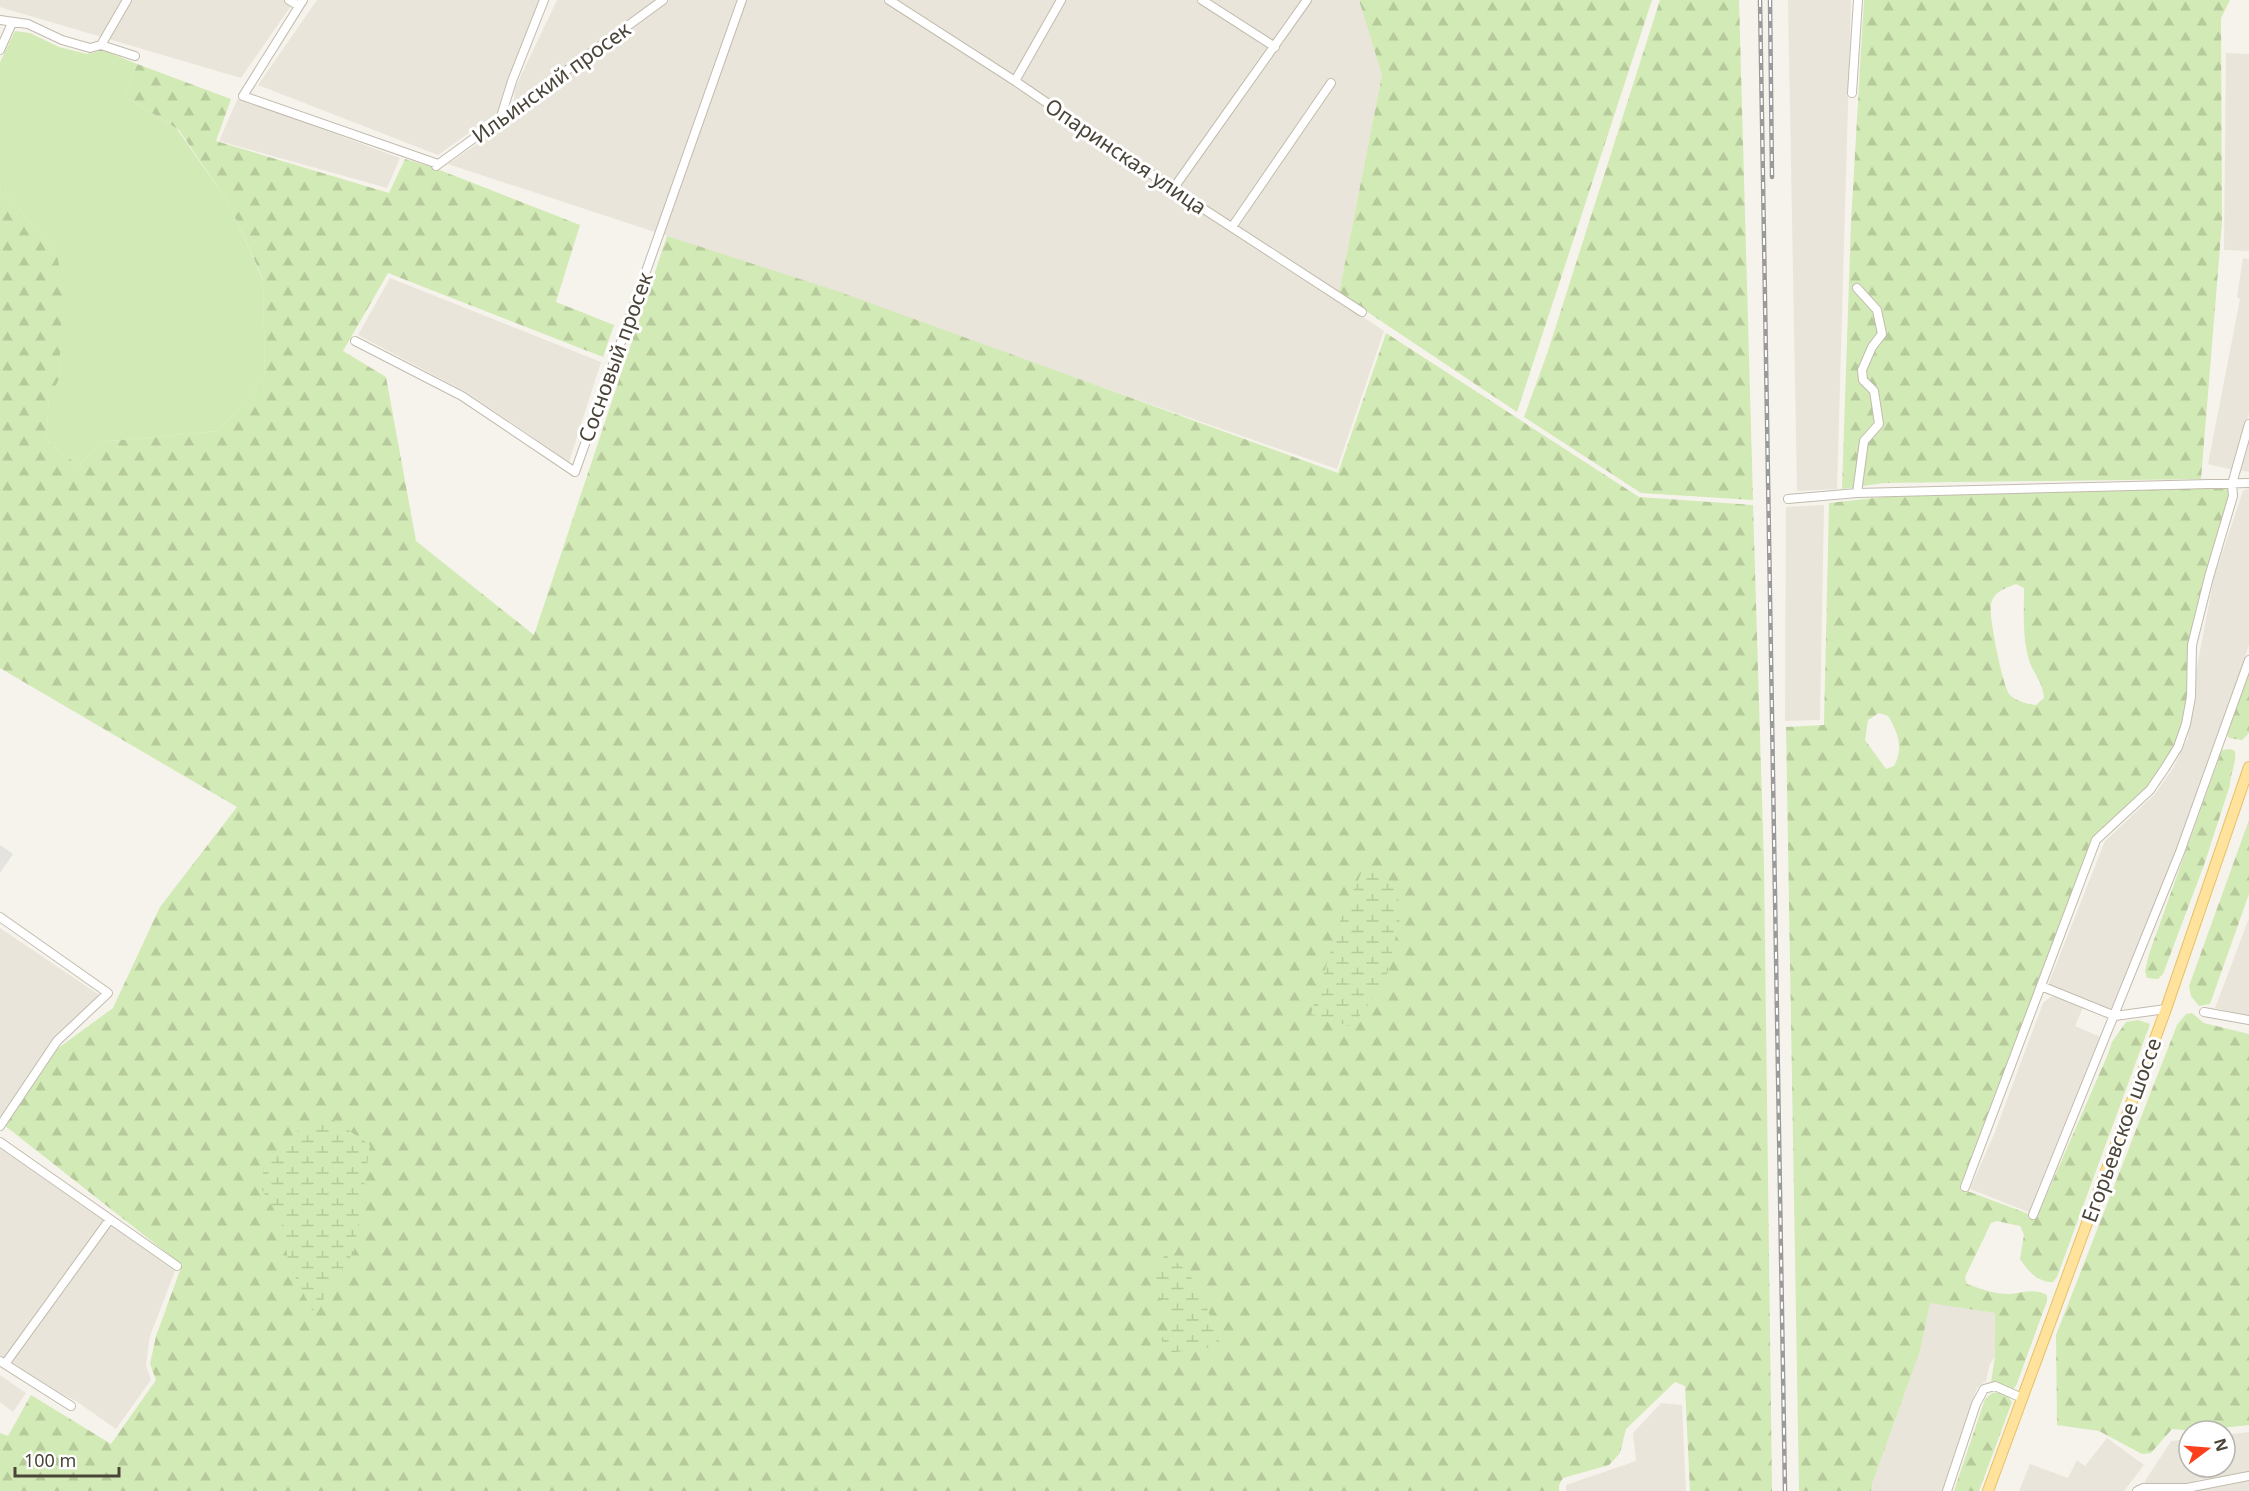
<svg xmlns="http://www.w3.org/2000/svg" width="2249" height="1491" font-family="'Noto Sans',sans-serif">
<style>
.residential{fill:#eae5da}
.grass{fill:#d2eab5}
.forest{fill:url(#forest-firs);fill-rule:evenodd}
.wetland{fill:url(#wetland-marsh)}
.parking{fill:#e5e3e0}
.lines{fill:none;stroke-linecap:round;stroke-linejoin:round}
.minor-casing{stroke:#c2bbae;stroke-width:10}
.major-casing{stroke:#e6c16a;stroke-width:12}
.minor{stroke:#fff;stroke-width:8}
.major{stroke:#ffe39c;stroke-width:10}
.rail-casing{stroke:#9a9a9a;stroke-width:4.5}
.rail{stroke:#fff;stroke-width:2;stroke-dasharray:7;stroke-linecap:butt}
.labels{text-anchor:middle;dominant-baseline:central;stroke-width:6;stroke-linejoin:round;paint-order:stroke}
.street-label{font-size:21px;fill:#4b4439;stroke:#fff}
</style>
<defs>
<pattern id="forest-firs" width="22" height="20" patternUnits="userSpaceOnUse" patternTransform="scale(1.5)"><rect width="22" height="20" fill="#d2eab5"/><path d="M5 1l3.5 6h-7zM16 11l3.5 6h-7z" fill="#b6ca9c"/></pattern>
<pattern id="wetland-marsh" width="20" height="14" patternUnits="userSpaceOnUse" patternTransform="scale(1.5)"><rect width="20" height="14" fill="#d2eab5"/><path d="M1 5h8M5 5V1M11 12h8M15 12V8" fill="none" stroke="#b6ca9c"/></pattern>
</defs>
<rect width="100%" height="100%" fill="#f6f3ec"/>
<path class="residential" d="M0,0H295L241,78L3,8L0,7Z
M317,0H539L497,113L438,155L258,85Z
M557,0H889L1015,81L1384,331L1337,469L667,236L448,164L512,120L515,88Z
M894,0H1359L1382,75L1339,293Z
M1788,0H1851L1837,489L1797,491Z
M2226,53L2249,54V251L2224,250Z
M238,98L400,158L387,188L219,141Z
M2243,258L2249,259V413L2233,470L2208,464L2240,299L2237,297Z
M390,278L601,362L569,462L468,393L358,335Z
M2249,435V472L2239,470Z
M2249,488V645L2182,838L2111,1009L2048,985L2105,841L2155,794L2173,768L2188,738L2196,672L2214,577L2243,491Z
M1824,505L1820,720L1785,721L1786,507Z
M2249,918V1016L2215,1008Z
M0,928L101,996L53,1039L0,1119Z
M2059,996L2084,1005L2075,1026L2103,1038L2031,1213L1970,1189L1995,1132L2043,1003L2050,997Z
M0,1146L105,1220L4,1360L0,1357Z
M111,1225L175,1271L150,1336L146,1365L151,1380L116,1429L76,1401L41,1384L10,1363Z
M1930,1302L1995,1313V1356L1990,1364L1986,1381L1977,1388L1943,1491H1871L1872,1484L1920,1351Z
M0,1375L26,1393L13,1412L0,1402Z
M1661,1403L1682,1405L1686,1491H1566V1485L1636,1461L1633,1433Z
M2249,1432V1473L2197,1480L2196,1483H2145V1481L2171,1441L2189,1439V1467H2225V1435Z
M2107,1438L2144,1465L2124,1491H2019L2030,1464L2068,1478L2077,1460L2085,1466Z
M2249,1479V1491H2198V1488Z"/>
<path class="grass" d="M15,31L30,33L59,47L87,54L103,50L137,64L126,97L177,129L228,202L263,280L265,379L218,431L100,442L79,466L46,440L49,399L59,379L60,351L57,255L0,186V62Z"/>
<path class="forest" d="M1359,0H1652L1517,412L1339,293L1382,75Z
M1660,0H1739L1753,500L1641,493L1524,417L1547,354Z
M1864,0H2230L2221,18L2222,222L2201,479L1884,483L1842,489L1851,222Z
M137,64L231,99L216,141L389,193L405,159L432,167L580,225L556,302L614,325L603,357L388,273L343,351L386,377L416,541L534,635L667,236L837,291L1338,473L1386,333L1639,497L1753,505L1764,866L1772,1491H1690L1685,1386L1675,1382L1626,1429L1620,1453L1609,1465L1563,1478L1559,1485V1491H0V1433L8,1436L31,1395L111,1444L156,1380L150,1364L156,1336L182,1265L4,1125L57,1049L113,1008L160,907L237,807L0,668V186L57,255L63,284L59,379L49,400L46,440L79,466L100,442L218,431L265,379L263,279L228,202L179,130L126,97Z
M2226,486L2229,491L2228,504L2206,579L2182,727L2175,748L2148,789L2094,838L1962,1189L2037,1217L2108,1054L2112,1042L2126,1022L2138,1020L2150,1024L2057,1277L2053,1282C2037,1282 2028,1271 2020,1259L2024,1235L2020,1226L1997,1221L1991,1223L1965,1277L1967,1284C1981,1289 1994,1294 2010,1294C2023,1293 2034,1288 2047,1295V1301L2016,1386L2012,1390L1991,1382L1995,1356V1313L1930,1303L1920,1351L1872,1484L1871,1491H1799L1786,727L1824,725L1829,503L1884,497ZM2016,584L2024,588C2024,613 2022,639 2030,663C2036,678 2042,680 2044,698L2036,705C2028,704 2017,702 2010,695C2003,688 1988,614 1991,604C1994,591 2006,588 2016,584ZM1879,713L1888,716C1898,732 1904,748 1894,766L1886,769L1865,740L1868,720Z
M2249,671V733L2242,740L2229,738L2226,733Z
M2230,749L2235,751C2237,762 2230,774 2230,785L2204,865L2163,974L2158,979L2147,978L2145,971L2149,954L2222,750Z
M2249,820V894L2210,1004L2199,1006L2191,996L2189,986Z
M2192,1013L2204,1023L2249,1034V1425L2196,1431L2172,1429L2151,1453L2142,1454L2099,1431L2057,1425L2056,1335L2177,1025L2186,1014Z
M2000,1392L2007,1395L2012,1402L1979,1491H1954L1985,1399L1992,1393Z"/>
<path class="wetland" d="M1362,871H1380L1398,895L1400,918L1385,983L1351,1027L1311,1014L1341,919Z
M329,1117L370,1145L354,1251L314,1314L289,1265L281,1221L262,1190L264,1163L302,1127Z
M1165,1255C1199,1271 1208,1313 1221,1346L1168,1353L1161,1339L1173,1326L1166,1307L1148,1279Z"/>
<path class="parking" d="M0,845L13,854L0,873Z"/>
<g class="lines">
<defs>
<path id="minor" d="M289,0L299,6
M303,0L243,96L438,164
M889,0L1015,81L1173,189L1362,312
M1202,0L1275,47
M0,20L28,24L62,40L90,48L101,45L135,56
M101,45L127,0
M0,50L12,23
M1015,81L1061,0
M1852,93L1858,0
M500,120L512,81L544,0
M436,166L663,0
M1173,189L1307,0
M1232,227L1331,83
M355,341L462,396L575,472L742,0
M1857,493L1864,441L1879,424L1874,391L1863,380L1862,370L1872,347L1882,334L1877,310L1857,288
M1788,499L1857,493L2249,483
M0,917L108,993L57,1041L0,1126
M2041,986L2115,1016L2166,1009
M2204,1012L2249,1020
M0,1142L177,1266
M1965,1187L2096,840L2150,790L2165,768L2178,747L2186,724L2191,697L2192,645L2209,577L2233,496L2232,484L2249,424
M2033,1215L2180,852L2249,660
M0,1361L71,1406
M5,1364L110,1219
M1947,1491L1976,1404L1984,1389L1995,1386L2022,1398
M2137,1491L2143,1488H2187L2249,1476"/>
<path id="major" d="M1988,1491L2166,1009L2249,767"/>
</defs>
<use href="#minor" class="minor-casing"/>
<use href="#major" class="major-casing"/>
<use href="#minor" class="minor"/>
<use href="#major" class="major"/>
<defs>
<path id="rail" d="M1760,0L1785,1491
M1770,0L1772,177"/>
</defs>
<use href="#rail" class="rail-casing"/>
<use href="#rail" class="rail"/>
</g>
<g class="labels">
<g class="street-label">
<text transform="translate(551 82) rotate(-36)">Ильинский просек</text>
<text transform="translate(1126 156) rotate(34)">Опаринская улица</text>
<text transform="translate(615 357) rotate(-70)">Сосновый просек</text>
<text transform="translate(2121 1130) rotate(-70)">Егорьевское шоссе</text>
</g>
</g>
<g transform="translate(2207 1449) rotate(74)"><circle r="28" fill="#ffffff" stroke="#b7b4b0" stroke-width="1.5"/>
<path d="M0-4.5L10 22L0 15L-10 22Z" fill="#fc3f1d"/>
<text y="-9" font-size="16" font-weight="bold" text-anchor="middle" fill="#4b4439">N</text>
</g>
<path d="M15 1467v9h104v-9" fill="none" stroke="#4b4439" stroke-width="3"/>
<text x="24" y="1467" font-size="18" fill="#4b4439" stroke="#ffffff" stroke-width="4.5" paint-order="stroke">100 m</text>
</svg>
